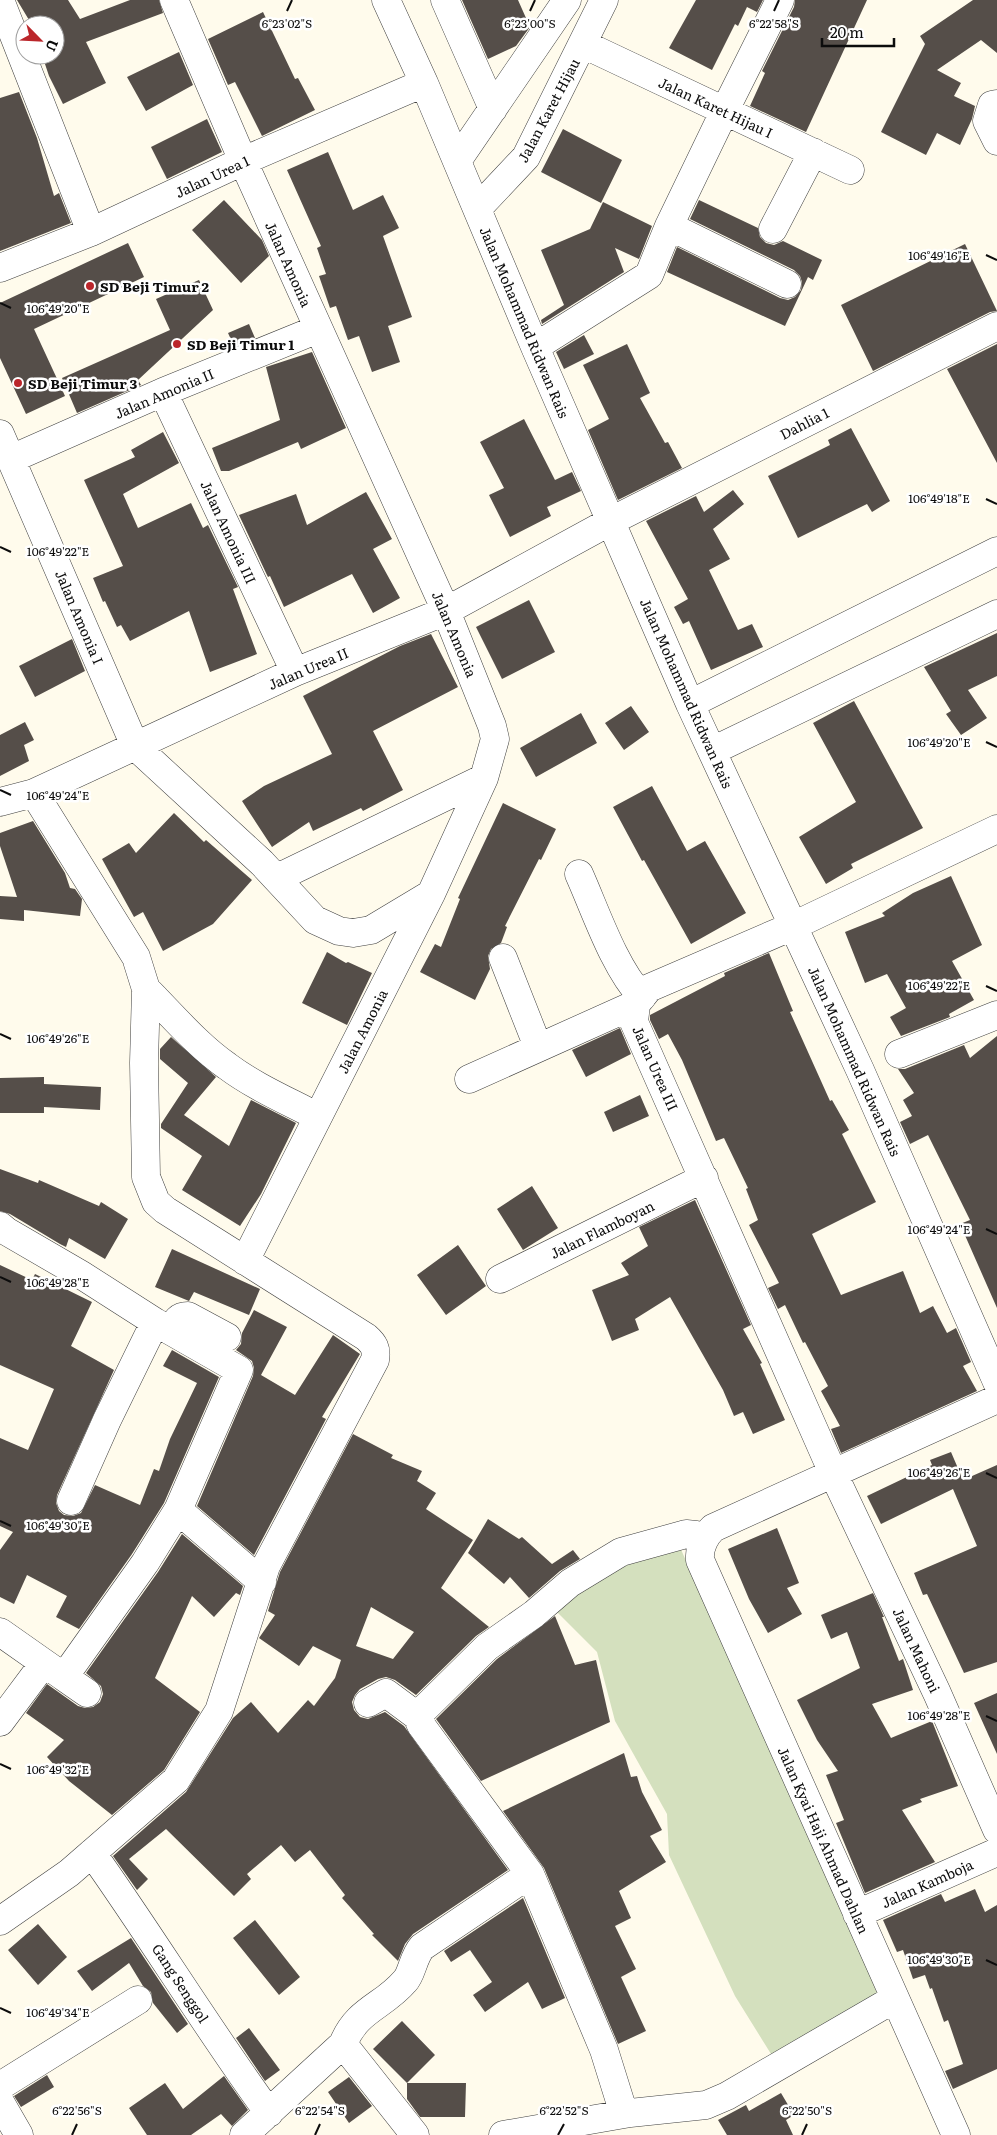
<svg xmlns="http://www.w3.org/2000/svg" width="997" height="2135" font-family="Literata,serif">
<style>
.cemetery{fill:#d4e0be}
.building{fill:#554e49;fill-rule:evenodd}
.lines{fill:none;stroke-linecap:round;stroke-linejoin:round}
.minor-casing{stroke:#3f3f3f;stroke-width:29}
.minor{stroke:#fff;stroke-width:28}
.ticks{fill:none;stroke:#0c0c0c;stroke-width:2}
.poi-dot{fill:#bb262b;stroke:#fff;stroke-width:2}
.labels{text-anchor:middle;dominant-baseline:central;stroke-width:5;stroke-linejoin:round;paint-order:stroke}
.street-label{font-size:14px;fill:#0c0c0c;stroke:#fff}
.poi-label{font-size:14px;font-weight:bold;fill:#0c0c0c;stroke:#fff;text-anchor:start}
.ticks-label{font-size:12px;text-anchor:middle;fill:#0c0c0c;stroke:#fff;stroke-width:5;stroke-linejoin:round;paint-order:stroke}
</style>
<rect width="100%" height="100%" fill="#fffbec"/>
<path class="cemetery" d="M679,1545L883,2005L776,2062L735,1996L669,1855L667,1814L615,1721L597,1652L548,1603L603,1562Z"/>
<path class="building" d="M17,0H68L80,19L130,0H159L163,13L86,42L106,83L63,104L49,76L42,55H55V25H32Z
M462,0H518L530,27L516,46L488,59Z
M696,0H763L757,12L747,7L738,26L735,24L712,70L669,48Z
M795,0H867L806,132L750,106L765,73L762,71L794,7Z
M973,0H997V53L981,40L937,70L961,83L954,96L975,106L972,119L960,145L937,133L926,155L881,132L925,44L920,36Z
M263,12L295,79L298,78L315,110L262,136L235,82L228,85L208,39Z
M179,52L193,85L146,111L127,77Z
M19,92L37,138L54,196L59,193L71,223L0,251V98Z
M207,119L222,152L167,179L151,147Z
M563,129L622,160L601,203L541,172Z
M328,152L353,210L383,195L399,228L383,236L412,317L388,326L400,362L372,372L359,336L348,340L336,306L330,308L319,276L326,274L317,248L321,246L287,170Z
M224,200L262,240L269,256L241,283L192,230Z
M699,200L758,228L760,237L766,243L774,245L783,241L822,260L813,280L808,277L785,326L667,272L677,247L780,298L788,300L795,297L801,290L802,282L800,276L794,270L690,219Z
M603,202L652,226L639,259L615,248L624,272L542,324L541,320L564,305L541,250L590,229Z
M128,243L144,277L34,329L65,396L26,414L0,358V303Z
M965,244L997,311L990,312L873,371L841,305Z
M199,280L213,310L138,380L141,385L77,413L62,378L170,330L156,299Z
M249,324L255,338L234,346L228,333Z
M584,335L594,354L564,369L556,352Z
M627,344L650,393L640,398L665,443L668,442L682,468L618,500L588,430L609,419L583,365Z
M997,344V463L947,369Z
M312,352L346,428L301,449L298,442L229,471H221L212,448L280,420L266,367Z
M524,419L555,480L572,472L581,491L547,507L551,516L510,537L489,495L504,488L480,442Z
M851,428L890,501L872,512L867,504L798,538L768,476L830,445L828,440Z
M163,432L179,463L123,494L138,528L191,503L203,528L208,525L238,587L233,589L257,654L210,672L189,611L130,641L121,625L117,627L105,601L103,602L93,578L123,566L84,480L135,457L131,450Z
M733,490L744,504L713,529L730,559L709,570L738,630L752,624L763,647L711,670L689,621L683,624L674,607L688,599L646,521L696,496L704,512Z
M366,492L392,539L373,549L400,598L373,613L352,574L284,607L270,576L268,577L266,573L239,515L296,494L307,525Z
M529,600L555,652L502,679L476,627Z
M997,633V676L968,690L987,718L961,735L946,714L951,711L924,667Z
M431,634L458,687L373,731L403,790L363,811L361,808L313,831L309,822L272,847L242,801L264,786L332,754L303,696L400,646Z
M72,639L85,671L35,697L19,666Z
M854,701L923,828L851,864L853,868L826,884L799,837L856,802L813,723Z
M631,706L649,732L624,750L605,723Z
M581,713L597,743L536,777L520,748Z
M25,722L34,740L24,745L29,761L0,776V735Z
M652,786L687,851L705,841L746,913L691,944L644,860L642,861L613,807Z
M503,803L556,829L541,860L539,859L505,926L507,927L501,943L491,949L488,956L490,969L475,1000L420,972L435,944L441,947L460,899L458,898Z
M174,813L204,842L206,840L252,880L213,924L163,951L143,912L134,917L102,859L129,843L136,853Z
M33,821L65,873L70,888L75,889L82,899L80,916L24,910V921L0,919V896L17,897L0,846V833Z
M951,876L982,945L952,961L974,1000L949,1014L950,1017L901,1036L890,1017L906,1008L887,974L865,983L845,932L885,916L882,913L913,893Z
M327,952L346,963L348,962L372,973L347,1025L302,1003Z
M769,953L793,1011L790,1012L830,1101L832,1100L849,1130L842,1134L876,1202L812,1234L841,1295L903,1271L920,1313L933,1306L947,1333L956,1328L971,1362L963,1366L977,1391L841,1453L831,1429L840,1426L821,1391L828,1386L805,1342L803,1343L785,1305L778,1309L768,1288L779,1283L749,1225L758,1220L746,1189L748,1188L724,1138L716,1141L682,1060L668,1034L659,1039L650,1020V1015L725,976L724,973Z
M620,1028L631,1054L586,1077L572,1050Z
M997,1036V1308L960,1224L970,1220L928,1135L910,1144L900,1122L912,1116L903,1100L914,1093L898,1069H905L964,1045L970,1058Z
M171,1037L216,1077L184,1115L229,1146L251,1100L296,1123L261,1194L240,1226L182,1190L202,1156L161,1128V1124L188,1083L160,1059V1049Z
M44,1077V1084L101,1087L100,1110L44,1107V1113H0V1078Z
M640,1095L649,1116L613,1132L604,1112Z
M0,1169L38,1183L39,1180L99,1206L101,1202L128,1219L105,1259L69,1238L66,1247L60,1244L10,1214L0,1211Z
M532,1186L558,1228L523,1250L497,1209Z
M695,1200L751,1325L743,1329L762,1363L760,1364L785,1420L753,1434L743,1412L734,1416L723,1390L670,1297L635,1319L639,1330L612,1341L592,1290L629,1275L621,1263L648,1246L639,1227Z
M458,1245L486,1286L446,1315L417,1275Z
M172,1249L260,1289L249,1315L194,1292L189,1301L155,1287Z
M0,1265L32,1280L35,1274L92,1302L71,1346L114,1370L57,1495L56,1503L59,1511L64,1515L73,1516L81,1513L95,1485L140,1505L154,1469L159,1471L170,1439L197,1383L163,1366L172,1350L219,1377L164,1503L132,1554L79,1629L56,1617L67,1596L27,1575L14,1604L0,1597V1550L13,1532L0,1526V1438L28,1450L54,1389L0,1365Z
M254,1310L287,1327L261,1375L295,1395L333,1335L360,1354L322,1417L326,1419L254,1555L197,1506L253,1376L254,1368L252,1361L236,1350L241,1344L242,1333Z
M353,1434L393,1455L391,1458L422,1471L417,1481L436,1493L426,1509L473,1540L441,1588L489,1627L476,1636L416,1695L395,1680L386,1677L378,1679L360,1689L355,1695L352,1702L354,1710L360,1717L368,1719L385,1712L404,1726L508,1870L413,1934L405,1944L398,1961L372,1935L374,1934L342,1898L345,1895L310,1850L295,1862L281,1845L247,1874L251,1879L234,1896L166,1829L129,1859L148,1879L137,1890L113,1856L186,1792L233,1718L251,1702L278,1733L308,1700L314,1706L335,1678L341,1660L313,1646L299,1666L259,1638L275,1615L268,1611L280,1572ZM371,1607L414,1632L393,1659L356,1646Z
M951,1452L963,1480L997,1465V1662L964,1673L927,1594L923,1595L914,1573L977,1546L953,1489L881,1524L867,1496L932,1465L930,1460Z
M488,1519L519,1539L522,1537L552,1564L573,1550L580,1559L560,1571L529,1598L510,1577L504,1584L468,1553Z
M777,1528L799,1583L787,1588L802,1614L768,1633L749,1599L728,1549Z
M182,1534L243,1586L240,1595L236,1593L214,1617L192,1596L155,1678L200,1712L164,1770L112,1815L69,1781L47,1757L64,1740L26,1713L47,1684L78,1706L85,1708L93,1707L100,1702L103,1694L101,1686L86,1673L158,1572Z
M873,1593L884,1617H882L899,1661L903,1659L913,1690L872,1704L891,1738L932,1721L958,1786L920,1799L922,1802L902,1810L935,1862L865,1893L836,1823L844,1820L826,1775L838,1771L817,1740L797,1700L860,1668L847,1632L831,1639L821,1615Z
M555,1616L575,1665L596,1660L610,1722L481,1781L436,1719L497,1659Z
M997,1693V1754L974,1703Z
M624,1753L631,1777L637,1776L642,1792L662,1830L650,1836L666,1862L619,1891L631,1918L615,1926L636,1969L621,1977L646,2031L618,2044L544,1868L503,1811Z
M975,1889L985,1912L997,1905V2069L953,2089L945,2071L963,2064L948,2020L944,2022L932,1988L930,1989L925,1975L913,1979L903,1950L897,1952L883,1920L941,1894L945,1902Z
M523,1898L565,1998L542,2009L528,1982L485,2012L473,1995L492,1982L470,1950L451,1962L444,1951Z
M255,1920L300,1977L279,1995L233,1938Z
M38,1924L67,1957L38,1985L8,1950Z
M131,1938L188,2024L177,2033L153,2003L151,1992L143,1986L129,1963L92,1991L77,1971Z
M402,2021L435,2055L407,2083L373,2049Z
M249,2028L280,2070L265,2081L236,2038Z
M47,2075L54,2087L21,2107L14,2096Z
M224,2076L248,2110L232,2126L221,2114L191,2135H147L129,2108L165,2083L183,2109Z
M349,2077L372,2106L349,2123L328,2092Z
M407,2083H466L465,2117H420L407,2099Z
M781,2093L794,2115L786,2120L793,2135H727L718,2120L746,2105L749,2111Z"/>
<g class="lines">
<defs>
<path id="minor" d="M0,0L91,232
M174,0L243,161L446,611L492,726L495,739L484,778L431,894L245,1261
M386,0L424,83L535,347L690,704L860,1070L997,1382
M445,0L493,109
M583,44L850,170
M997,104L992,105L987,121L997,141
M457,161L567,0
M477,209L526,157L604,0
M669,226L787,284
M773,229L813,152
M0,268L91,232L243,161L424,83
M535,347L649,275L669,226L725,110L780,0
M163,392L295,672
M0,434L135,746L262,863L315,920L339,931L353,933L371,930L431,894
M11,459L163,392L318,329
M690,704L997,551
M712,751L997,614
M0,802L34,793L295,672L446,611L611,521L997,326
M997,829L793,926L649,988L636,1004L634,1022L833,1473L937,1693L997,1830
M579,874C596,912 614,967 642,997
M277,878L484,778
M503,958L538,1047
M146,989C172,1015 197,1045 227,1066C255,1087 288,1101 318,1117
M899,1054L997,1015
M469,1079L636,1004
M0,1226L6,1231L80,1274L155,1322L107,1420L71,1501
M500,1279L704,1178
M172,1331C176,1322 177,1316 188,1316L227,1337
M178,1510L262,1582
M0,1632L64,1677L145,1563L178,1510L239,1370L155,1322
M64,1677L87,1693
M368,1703L386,1693L417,1716
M0,1722L44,1663
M92,1853C153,1939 207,2028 269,2113
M530,1874L421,1725L417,1716L487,1647L534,1614L570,1583L621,1552L686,1534L696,1535L702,1543
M857,1914L997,1852
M0,1921L69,1873L176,1780L219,1711L266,1566L375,1360C377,1349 374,1344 366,1337L165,1210L156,1202L146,1177L144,1063L146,989L136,957L34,793
M343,2044L415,2135
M0,2086L138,2000
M0,2102L19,2135
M244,2135L343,2044C357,2009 383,2007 405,1981C412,1974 413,1957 422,1947L530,1874L604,2050L624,2114
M503,2135L630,2113L706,2105L727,2096L894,1999
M956,2135L700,1560C699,1547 704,1537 713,1528L997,1399"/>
</defs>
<use href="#minor" class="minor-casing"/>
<use href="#minor" class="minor"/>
</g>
<path class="ticks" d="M287,11L292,0M530,11L535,0M774,11L779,0M986,255L997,260M0,303L11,308M986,499L997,504M0,547L11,552M986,742L997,747M0,790L11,795M986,986L997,991M0,1034L11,1039M986,1229L997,1234M0,1277L11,1282M986,1473L997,1478M0,1521L11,1526M986,1716L997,1721M0,1764L11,1769M986,1960L997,1965M0,2008L11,2013M72,2135L77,2124M315,2135L320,2124M558,2135L564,2124M802,2135L807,2124"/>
<g class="poi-dot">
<circle cx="90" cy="286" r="5"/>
<circle cx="177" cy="344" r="5"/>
<circle cx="18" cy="383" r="5"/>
</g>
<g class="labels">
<g class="street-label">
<text transform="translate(716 107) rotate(25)">Jalan Karet Hijau I</text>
<text transform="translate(548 110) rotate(-62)">Jalan Karet Hijau</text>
<text transform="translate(212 176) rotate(-25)">Jalan Urea 1</text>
<text transform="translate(289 264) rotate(66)">Jalan Amonia</text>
<text transform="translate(525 322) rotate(67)">Jalan Mohammad Ridwan Rais</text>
<text transform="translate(164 393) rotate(-23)">Jalan Amonia II</text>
<text transform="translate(804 423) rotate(-27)">Dahlia 1</text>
<text transform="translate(229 532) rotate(65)">Jalan Amonia III</text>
<text transform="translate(80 617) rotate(67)">Jalan Amonia I</text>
<text transform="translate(455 634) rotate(67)">Jalan Amonia</text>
<text transform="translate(308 668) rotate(-23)">Jalan Urea II</text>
<text transform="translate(687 693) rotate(66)">Jalan Mohammad Ridwan Rais</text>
<text transform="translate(362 1031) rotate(-63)">Jalan Amonia</text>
<text transform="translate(855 1061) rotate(66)">Jalan Mohammad Ridwan Rais</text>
<text transform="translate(656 1068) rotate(66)">Jalan Urea III</text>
<text transform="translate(602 1229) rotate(-26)">Jalan Flamboyan</text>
<text transform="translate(917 1650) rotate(65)">Jalan Mahoni</text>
<text transform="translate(824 1840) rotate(66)">Jalan Kyai Haji Ahmad Dahlan</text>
<text transform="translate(927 1883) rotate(-24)">Jalan Kamboja</text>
<text transform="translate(181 1983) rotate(57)">Gang Senggol</text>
</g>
<g class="poi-label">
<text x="100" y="286">SD Beji Timur 2</text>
<text x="187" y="344">SD Beji Timur 1</text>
<text x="28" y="383">SD Beji Timur 3</text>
</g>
</g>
<g class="ticks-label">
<text x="287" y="28">6°23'02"S</text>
<text x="774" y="28">6°22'58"S</text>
<text x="530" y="28">6°23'00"S</text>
<text x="939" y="260">106°49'16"E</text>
<text x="58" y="313">106°49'20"E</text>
<text x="939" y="503">106°49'18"E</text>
<text x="58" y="556">106°49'22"E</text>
<text x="939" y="747">106°49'20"E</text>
<text x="58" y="800">106°49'24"E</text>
<text x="939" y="990">106°49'22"E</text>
<text x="58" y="1043">106°49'26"E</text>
<text x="939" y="1234">106°49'24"E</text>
<text x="58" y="1287">106°49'28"E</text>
<text x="939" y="1477">106°49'26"E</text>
<text x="58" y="1530">106°49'30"E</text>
<text x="939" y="1720">106°49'28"E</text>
<text x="58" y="1774">106°49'32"E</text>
<text x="939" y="1964">106°49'30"E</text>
<text x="58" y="2017">106°49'34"E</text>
<text x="77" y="2115">6°22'56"S</text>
<text x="320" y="2115">6°22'54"S</text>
<text x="564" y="2115">6°22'52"S</text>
<text x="807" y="2115">6°22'50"S</text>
</g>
<g transform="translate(40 40) rotate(114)"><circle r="24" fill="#ffffff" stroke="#9e9e9e"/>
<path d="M0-4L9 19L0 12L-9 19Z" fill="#bb262b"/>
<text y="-8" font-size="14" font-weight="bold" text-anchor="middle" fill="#0c0c0c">U</text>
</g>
<path d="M822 38v8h72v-8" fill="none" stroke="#0c0c0c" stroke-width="2.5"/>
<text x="830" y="38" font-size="15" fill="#0c0c0c" stroke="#ffffff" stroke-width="4" paint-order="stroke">20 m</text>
</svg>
